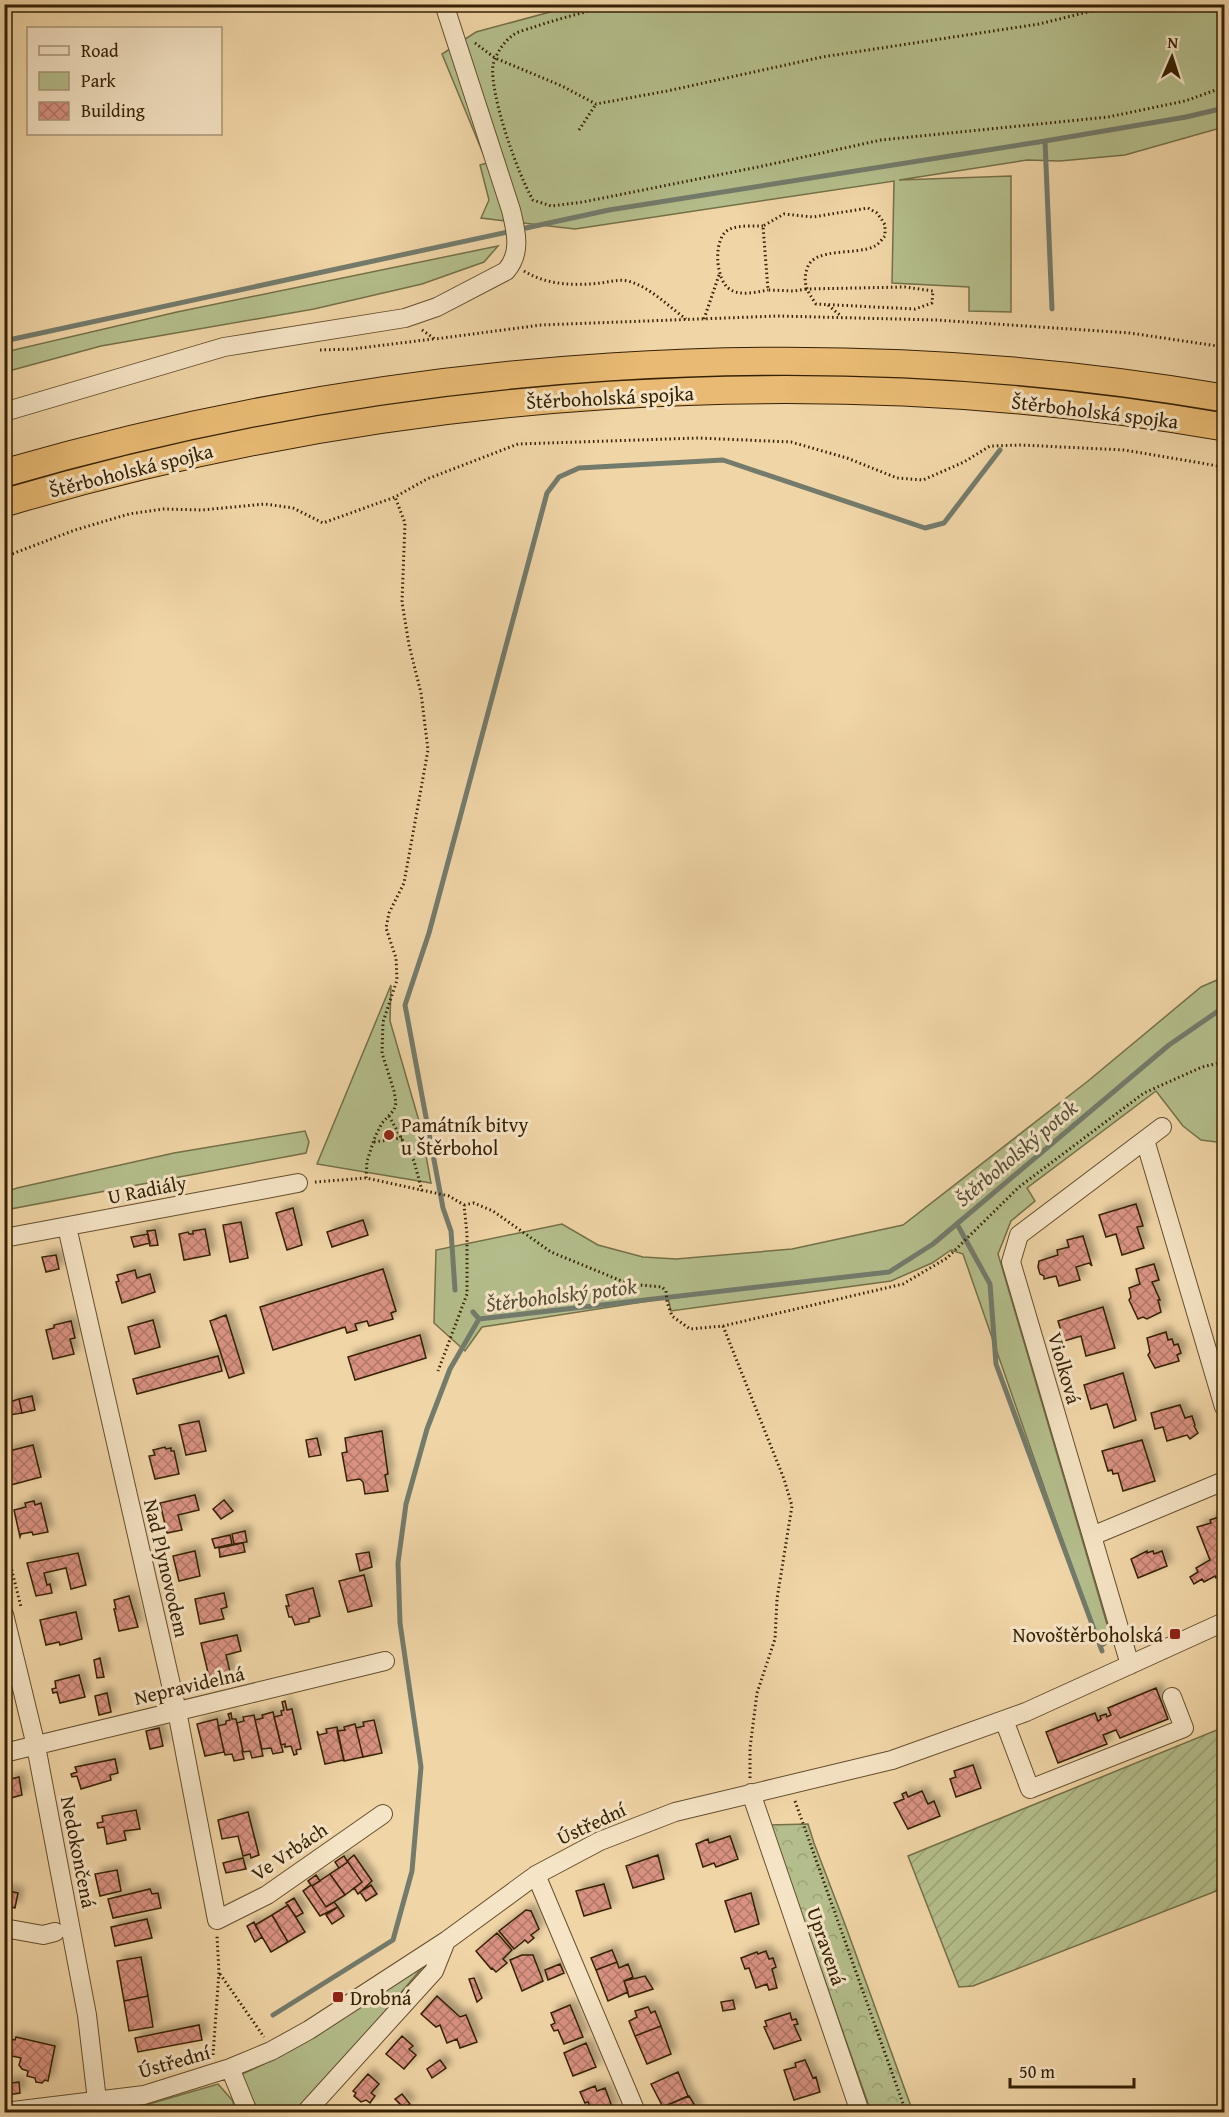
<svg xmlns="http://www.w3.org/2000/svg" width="1229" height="2117" font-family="'Gentium Book Plus',serif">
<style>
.green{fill:#b4be8c;stroke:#747048;stroke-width:1.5}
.forest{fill:url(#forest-crowns);stroke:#747048;stroke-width:1.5}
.garden{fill:url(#garden-furrows);stroke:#747048;stroke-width:1.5}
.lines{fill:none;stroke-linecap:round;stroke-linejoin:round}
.stream{stroke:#737b6c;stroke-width:5}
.building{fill:url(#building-cross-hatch);stroke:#352105;stroke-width:1.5;filter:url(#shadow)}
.minor-casing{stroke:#644e2d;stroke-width:20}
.highway-casing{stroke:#352105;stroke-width:29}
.path{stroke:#352105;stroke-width:3;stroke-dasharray:1.5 3;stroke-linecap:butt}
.minor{stroke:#f5e4c5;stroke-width:18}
.highway{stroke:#e8ba73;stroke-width:27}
.poi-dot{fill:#8f2418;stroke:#f5e4c5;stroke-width:2}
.labels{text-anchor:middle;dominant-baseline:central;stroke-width:6;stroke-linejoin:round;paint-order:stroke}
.street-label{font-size:20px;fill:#352105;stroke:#f5e4c5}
.poi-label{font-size:20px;fill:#352105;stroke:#f5e4c5;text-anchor:start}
.water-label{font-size:21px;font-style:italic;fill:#544e38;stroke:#f5e4c5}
</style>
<defs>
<pattern id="forest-crowns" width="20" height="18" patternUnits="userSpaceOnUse" patternTransform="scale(1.5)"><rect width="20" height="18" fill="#b4be8c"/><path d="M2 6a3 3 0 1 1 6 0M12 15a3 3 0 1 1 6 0" fill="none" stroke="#9ba377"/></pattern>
<pattern id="garden-furrows" width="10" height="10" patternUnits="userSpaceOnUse" patternTransform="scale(1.5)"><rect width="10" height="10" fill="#b4be8c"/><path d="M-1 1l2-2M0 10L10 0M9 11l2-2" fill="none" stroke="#9ba377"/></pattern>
<pattern id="building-cross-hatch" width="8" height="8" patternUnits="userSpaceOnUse" patternTransform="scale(1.5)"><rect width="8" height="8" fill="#d99281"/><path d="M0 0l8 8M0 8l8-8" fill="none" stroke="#b17768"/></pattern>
<filter id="shadow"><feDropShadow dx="5.5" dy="-5.5" stdDeviation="3" flood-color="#0004"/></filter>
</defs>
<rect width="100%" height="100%" fill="#f0d5a6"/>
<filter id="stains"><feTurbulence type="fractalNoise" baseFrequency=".00333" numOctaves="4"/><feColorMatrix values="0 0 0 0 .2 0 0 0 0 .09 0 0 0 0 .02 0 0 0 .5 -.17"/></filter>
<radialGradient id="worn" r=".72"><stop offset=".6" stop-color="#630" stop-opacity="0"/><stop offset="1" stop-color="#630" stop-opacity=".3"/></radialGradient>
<path class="green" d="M576,5H1224V127L1125,155L1060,161L1027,160L899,180L1011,176V312L969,311V287L892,283L894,181L575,229L481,218L489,200L480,165L487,163L442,54L476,32Z
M498,246L484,262L422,284L314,309L101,346L5,372V352L177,312Z
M821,372L1029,384L1224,409V416L695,380L5,492V483L293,415L554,381Z
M1224,977V1143L1201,1140L1183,1126L1156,1091L1027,1188L1035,1201L1011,1221L998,1254L1112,1641L1100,1648L963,1254L951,1250L932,1263L891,1281L671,1311L668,1298L482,1327L465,1351L434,1323L436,1250L562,1224L598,1245L643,1257L676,1259L792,1249L903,1225L1088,1081L1201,987Z
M391,985L390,1021L421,1128L431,1183L317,1164Z
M305,1131L309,1142L306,1153L5,1210V1192L17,1188L174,1153Z
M427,1962L313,2096L296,2112H259L240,2075C307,2046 367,2002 427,1962Z
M218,2084L232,2100L237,2112H126L122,2109L149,2104Z"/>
<path class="forest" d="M808,1824L814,1843L846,1927L913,2112H871L770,1825Z"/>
<path class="garden" d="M1224,1727V1888L973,1986L959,1987L908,1856Z"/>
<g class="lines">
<path class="stream" d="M1045,141L1052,309
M4,341L609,210L1045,141L1186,117L1224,108
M957,1224L990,1284L996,1364L1102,1651
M455,1290L451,1231L443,1208L405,1005L429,933L547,493L559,477L579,468L723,460L925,528L944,523L1000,450
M473,1312L479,1319
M273,2015L393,1940L412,1871L421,1767L400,1623L398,1563L406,1504L427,1429L450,1369L479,1319L889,1272L933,1244L1169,1045L1224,1007"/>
</g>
<path class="building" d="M1136,1204L1143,1226L1137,1227L1144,1248L1122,1255L1116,1234L1106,1237L1099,1215Z
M293,1208L302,1245L287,1250L276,1213Z
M363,1220L368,1235L332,1247L327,1232Z
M241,1222L248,1258L230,1262L223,1225Z
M205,1229L210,1255L184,1260L179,1234L188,1232L189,1234H193V1231Z
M155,1230L158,1245L150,1246L147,1231Z
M148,1234L150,1243L134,1247L131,1237Z
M1083,1236L1092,1266L1089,1263L1076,1267L1080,1280L1059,1286L1056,1276L1044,1279V1276L1040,1274L1038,1267L1039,1261L1058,1255L1057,1250L1069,1247L1067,1240Z
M56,1255L59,1269L46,1272L42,1257Z
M1154,1264L1159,1280L1152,1282L1160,1300H1158L1161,1312L1147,1319L1143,1317L1138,1319L1129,1300L1131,1297L1129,1288L1140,1284L1136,1269Z
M383,1269L396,1311L391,1313L393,1319L369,1326L367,1321L355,1324L357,1330L347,1333L345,1327L273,1350L260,1307Z
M135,1270L137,1278L150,1274L155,1292L122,1303L116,1282L119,1281L117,1275Z
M1103,1307L1115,1348L1086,1356L1081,1336L1064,1341L1058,1321Z
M226,1315L244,1373L229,1378L210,1321Z
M153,1320L160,1347L135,1354L128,1327Z
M71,1321L75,1338L70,1339L74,1354L53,1359L46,1330L54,1328V1325Z
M1166,1332L1168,1340L1172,1339L1174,1345L1178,1344L1181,1353L1177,1355L1179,1361L1155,1368L1148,1355L1150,1352L1147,1338Z
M420,1335L426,1358L355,1380L348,1357Z
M218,1356L222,1371L137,1394L133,1379Z
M1123,1373L1136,1420L1114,1428L1107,1404L1091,1409L1084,1385Z
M32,1396L35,1410L22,1413L19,1399Z
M19,1399L22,1413L10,1415L9,1402Z
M1180,1405L1185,1418L1192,1416L1195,1425L1194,1426L1198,1433L1190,1439L1187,1435L1167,1441L1163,1427L1155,1429L1151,1413Z
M199,1421L206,1451L186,1455L179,1425Z
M382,1431L388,1474L385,1475L388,1491L365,1494L363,1482L360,1479L347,1481L342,1453L347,1452L345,1438Z
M317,1438L321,1455L309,1457L306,1440Z
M1142,1440L1155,1481L1123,1491L1118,1473L1113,1474L1112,1470L1108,1471L1102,1451Z
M33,1445L41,1477L7,1486L4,1472L10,1471L5,1452Z
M165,1447L166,1449L171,1448V1451H174L179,1474L155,1479L149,1456L155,1455L153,1450Z
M195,1495L199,1510L178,1515L182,1530L167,1533L160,1503Z
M224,1500L233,1511L221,1519L213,1509Z
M34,1501L35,1505L41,1503L48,1532L33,1535L32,1532L21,1534L20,1537L14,1510L26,1507L25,1503Z
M1219,1517L1224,1537V1573L1216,1578L1215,1576L1204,1582L1202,1579L1194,1584L1190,1577L1198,1572L1196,1568L1210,1560L1197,1527L1211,1523L1210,1520Z
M245,1531L247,1542L234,1544L232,1534Z
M230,1535L232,1544L215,1548L212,1539Z
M243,1543L245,1552L220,1557L219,1548Z
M195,1551L200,1576L179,1581L173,1556Z
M1147,1551V1553L1153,1551L1154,1554L1162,1551L1167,1566L1138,1578L1131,1559Z
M369,1552L372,1567L360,1571L356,1554Z
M78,1553L86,1585L71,1589L66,1568L44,1573L47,1585L50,1584L52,1593L36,1596L27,1563Z
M364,1575L372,1606L348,1612L339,1581Z
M313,1588L320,1616L309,1619V1622L295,1625L292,1617H289L286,1606H289L286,1595Z
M224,1593L227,1607L221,1609L224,1619L200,1624L195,1599Z
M129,1596L138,1627L119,1631L114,1609H116L114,1600Z
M76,1612L82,1639L60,1645L59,1642L46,1645L40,1620Z
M237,1635L241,1651L226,1655L231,1676L210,1681L201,1643Z
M100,1658L104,1677L97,1678L94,1660Z
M79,1675L85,1697L60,1703L57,1692L53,1693L52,1689L56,1688L55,1681Z
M1156,1688L1168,1719L1120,1738L1116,1730L1103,1735L1107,1744L1058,1763L1046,1732L1095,1713L1098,1721L1101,1719L1100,1716L1106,1714L1107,1717L1111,1715L1108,1708Z
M107,1693L111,1712L99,1715L95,1696Z
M285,1701L287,1710L292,1709L301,1749L296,1750L297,1754L294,1755L291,1746L285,1747V1744L281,1745L274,1717L282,1715L281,1711L284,1710L282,1702Z
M273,1712L283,1752L273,1754L271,1748L262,1749L255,1720L263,1718L262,1715Z
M231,1713L232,1719H236L243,1751H242L244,1759L234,1761L232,1754L225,1755L218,1726L226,1724V1721L230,1720L228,1714Z
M254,1715L263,1756L252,1758L250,1751L243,1752L237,1723L244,1721L243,1717Z
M217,1719L224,1752L205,1756L197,1724Z
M374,1720L382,1753L363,1757L356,1728L364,1726L363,1722Z
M355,1724L363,1757L344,1761L337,1731L345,1730L344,1727Z
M337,1727L344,1760L325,1764L317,1731L319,1735L327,1733L326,1729Z
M159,1728L163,1746L150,1749L146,1731Z
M115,1759L118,1773L110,1775L111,1780L81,1789L77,1776L72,1777L71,1774L77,1772L75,1767Z
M973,1765L981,1788L956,1797L950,1779L956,1777L954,1771Z
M19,1777L22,1795L11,1798L7,1780Z
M922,1791L928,1804L934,1801L940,1816L908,1829L894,1803L904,1799L902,1794L906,1792L908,1797Z
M136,1810L140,1829L124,1831L126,1840L107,1844L104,1827L98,1828L97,1823L103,1822L102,1816Z
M248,1812L259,1855L251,1858L250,1854L243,1856L238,1836L222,1839L218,1820Z
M730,1836L738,1859L716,1867L714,1863L703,1867L696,1844L708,1839L709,1843Z
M354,1855L372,1881L358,1894L354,1888L362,1882L348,1862L339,1868L335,1862L344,1856L347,1861Z
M658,1855L664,1879L633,1888L626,1866Z
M243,1858L246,1869L226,1873L223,1863Z
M348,1862L362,1882L345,1895L330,1874Z
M117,1870L121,1891L100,1896L95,1874Z
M330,1874L345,1895L326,1907L312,1886Z
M316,1875L320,1881L312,1886L326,1907L334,1902L338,1907L320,1916L303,1891L311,1885L308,1881Z
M604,1884L611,1908L584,1916L576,1891Z
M371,1885L377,1894L366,1901L360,1892Z
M150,1889L152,1894L158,1893L161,1908L113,1918L108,1899Z
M4,1890L18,1893L15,1908L4,1906Z
M751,1893L759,1924L735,1932L725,1901Z
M294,1898L303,1913L296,1917L286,1903Z
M288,1905L305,1932L288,1942L272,1915Z
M338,1907L344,1916L332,1924L326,1915Z
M526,1910L531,1911L539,1929L531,1935L534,1938L528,1943L525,1940L514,1949L499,1931Z
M272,1915L288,1942L271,1952L255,1925Z
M147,1919L152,1938L115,1946L111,1927Z
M254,1922L262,1937L255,1942L247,1926Z
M497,1933L512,1950L503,1959L507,1963L496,1972L492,1968L491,1969L476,1951Z
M612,1950L617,1962L596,1970L591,1958Z
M766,1951L769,1959L773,1958L776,1967L772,1969L777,1988L769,1990L767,1984L756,1988L749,1968L745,1969L741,1958L757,1952L758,1954Z
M522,1955H533L543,1981L522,1991L510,1960Z
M141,1957L148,1996L124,2001L117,1961Z
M617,1962L619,1968L628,1964L633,1977L624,1981L628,1992L608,2001L596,1970Z
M560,1964L564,1973L548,1980L545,1970Z
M645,1976L653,1989L629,1997L624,1981Z
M474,1978L482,1998L477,2002L469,1979Z
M148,1996L153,2027L129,2031L124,2001Z
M437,1996L460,2017L466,2015L477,2042L460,2048L457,2039L447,2043L440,2025L436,2027L421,2014Z
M733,2000L735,2009L723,2011L721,2002Z
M570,2005L583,2037L564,2044L558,2030L554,2031L551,2025L555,2023L551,2013Z
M648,2007L651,2013L655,2011L661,2026L635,2036L629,2021L637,2017L635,2011Z
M790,2013L792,2020L796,2019L798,2024L794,2025L801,2040L774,2049L764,2027L767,2026L765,2021Z
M199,2025L202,2040L138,2052L135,2038Z
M661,2026L671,2054L647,2064L635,2036Z
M402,2036L413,2046L409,2049L416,2055L404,2069L386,2054Z
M16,2037L55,2046L48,2081L45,2080L42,2083L36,2082L35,2078L27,2076L28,2071L22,2069L19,2065L21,2058L7,2055L10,2039L15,2040Z
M586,2043L596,2067L573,2076L564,2053Z
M440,2060L446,2068L432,2078L427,2069Z
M805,2060L813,2078L816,2077L820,2092L794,2100L784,2070L796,2067L795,2063Z
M678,2072L688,2096L663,2107L651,2084Z
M368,2074L379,2084L371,2093L375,2096L370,2103L366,2100L361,2102L354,2096L356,2093L353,2091Z
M19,2082L20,2093L7,2095L4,2092V2084Z
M595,2086L597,2091L605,2088L613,2109L604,2112H577L590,2106L588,2102L585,2103L580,2092Z
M402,2094L410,2104L404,2108L395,2099Z
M689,2096L699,2112H665L663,2107Z"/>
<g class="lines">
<defs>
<path id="minor" d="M4,412L224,347L405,318L437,307L506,271C522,253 516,231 511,210L444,4
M1145,1140L1224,1407
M67,1227L177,1711L217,1920L267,1895L383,1814
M4,1238L298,1183
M1092,1536L1224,1481
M4,1614L36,1746L87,2015L97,2100
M1130,1665L1011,1262L1019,1235L1162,1127
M1004,1720L1030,1789L1184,1728L1172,1697
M4,1753L385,1661
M751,1793L860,2112
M536,1875L636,2112
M4,1928L43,1935L55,1932
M230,2068L248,2112
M5,2112L144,2095L230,2068L271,2051L309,2030L446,1941L536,1875L600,1841L675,1812L892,1760L1026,1712L1224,1622
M306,2112L434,1971L446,1941"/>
<path id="highway" d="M4,473C398,359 820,329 1224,398
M4,503C395,387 823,357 1224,427"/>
</defs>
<use href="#minor" class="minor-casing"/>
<use href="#highway" class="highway-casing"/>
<path class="path" d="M614,4C587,12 560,18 534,27C528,29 519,31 513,35C504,42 496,53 493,65C489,93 518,175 533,200L551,206L583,202L758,167L881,140L1108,117L1185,101L1224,87
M475,43L495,58L562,86L596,104L667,91L822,57L1039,24L1120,4
M579,130L596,104
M763,226C753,226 740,225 730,229C712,236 715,282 731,290C741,296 756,292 768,290
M524,271C546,285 575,286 601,283C610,282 618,279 628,281C650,287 668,306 686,319
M806,289L794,291L768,290L763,226L784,214L813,217L868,208L877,213L882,220L885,225V236C882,239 879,244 875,246C857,256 813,246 807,269C802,284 808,292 816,304L915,309L932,303L933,291L905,287L806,289
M828,305L841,316
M704,319L719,275
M422,330L435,339L541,325L778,316L936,320L1130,333L1224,347
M320,350L352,349L433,339
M4,557L75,530L129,514L163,509L202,510L265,504L293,508L323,523L395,497L427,479L518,444L698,438L791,442L847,458L897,478L923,480L964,462L990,446L1021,445L1124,450L1224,467
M389,1116L414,1161L422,1191
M374,1142L402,1138
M366,1178L367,1161L375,1137L382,1123L394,1110L396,1103L394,1091L382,1053L383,1022L397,980L396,958L386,928L389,913L404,883L428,750L421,693L409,645L402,602L405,523L395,497
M315,1182L366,1178L449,1196L464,1205L467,1234V1294L438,1371
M464,1205L474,1203L493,1211L551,1252L629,1284L662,1287L666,1291L667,1302L672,1316L690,1329L723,1326L903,1284L947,1258L1019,1187L1144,1093L1202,1067L1224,1062
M723,1326L784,1479L792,1506L777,1599L775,1639L757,1693L750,1748V1778
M4,1539L21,1607
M795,1801L906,2112
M220,1974L264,2037
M213,2055L219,1972L217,1936"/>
<use href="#minor" class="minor"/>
<use href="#highway" class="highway"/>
</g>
<g class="poi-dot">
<circle cx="389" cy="1135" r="6"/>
<rect x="1169" y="1628" width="12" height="12" rx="3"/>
<rect x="332" y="1991" width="12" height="12" rx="3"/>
</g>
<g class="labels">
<g class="street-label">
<text transform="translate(610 397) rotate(-3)">Štěrboholská spojka</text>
<text transform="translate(1095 411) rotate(7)">Štěrboholská spojka</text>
<text transform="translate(131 470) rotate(-14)">Štěrboholská spojka</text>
<text transform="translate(147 1189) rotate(-11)">U Radiály</text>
<text transform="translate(1065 1368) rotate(74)">Violková</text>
<text transform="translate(167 1568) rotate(77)">Nad Plynovodem</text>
<text transform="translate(189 1685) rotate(-13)">Nepravidelná</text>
<text transform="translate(591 1823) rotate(-25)">Ústřední</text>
<text transform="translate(289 1851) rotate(-34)">Ve Vrbách</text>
<text transform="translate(79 1852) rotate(79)">Nedokončená</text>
<text transform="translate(827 1946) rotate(71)">Upravená</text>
<text transform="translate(174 2061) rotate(-16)">Ústřední</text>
</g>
<g class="poi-label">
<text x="401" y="1124">Památník bitvy<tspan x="401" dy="23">u Štěrbohol</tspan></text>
<text x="1163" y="1634" text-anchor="end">Novoštěrboholská</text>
<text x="350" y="1997">Drobná</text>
</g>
<g class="water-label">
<text transform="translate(1016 1153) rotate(-40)">Štěrboholský potok</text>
<text transform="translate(561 1295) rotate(-7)">Štěrboholský potok</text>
</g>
</g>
<rect width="1229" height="2117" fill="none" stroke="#f0d5a6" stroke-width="24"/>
<rect x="6" y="6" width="1217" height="2105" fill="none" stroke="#352105" stroke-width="3"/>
<rect x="12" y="12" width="1205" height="2093" fill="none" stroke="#352105" stroke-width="1.5"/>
<rect x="27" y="27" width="195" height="108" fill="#f5e4c5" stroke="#a89678" stroke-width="1.5"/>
<rect x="39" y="46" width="30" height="9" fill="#f5e4c5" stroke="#a89678" stroke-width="1.5"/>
<text x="81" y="57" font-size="18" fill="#352105">Road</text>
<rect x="39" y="72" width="30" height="18" fill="#b4be8c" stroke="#a89678" stroke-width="1.5"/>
<text x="81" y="87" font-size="18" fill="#352105">Park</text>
<rect x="39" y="102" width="30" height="18" fill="url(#building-cross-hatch)" stroke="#a89678" stroke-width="1.5"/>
<text x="81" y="117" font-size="18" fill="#352105">Building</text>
<g transform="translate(1172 57) rotate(3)" stroke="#f5e4c5" stroke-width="4.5" paint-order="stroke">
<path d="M0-4.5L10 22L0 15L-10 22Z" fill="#352105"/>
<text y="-9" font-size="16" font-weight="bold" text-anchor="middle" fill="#352105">N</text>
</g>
<path d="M1010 2078v9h124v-9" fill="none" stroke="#352105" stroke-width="3"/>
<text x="1019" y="2078" font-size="18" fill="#352105" stroke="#f5e4c5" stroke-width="4.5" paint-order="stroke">50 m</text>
<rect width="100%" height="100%" filter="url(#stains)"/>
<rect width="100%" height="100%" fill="url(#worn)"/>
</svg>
